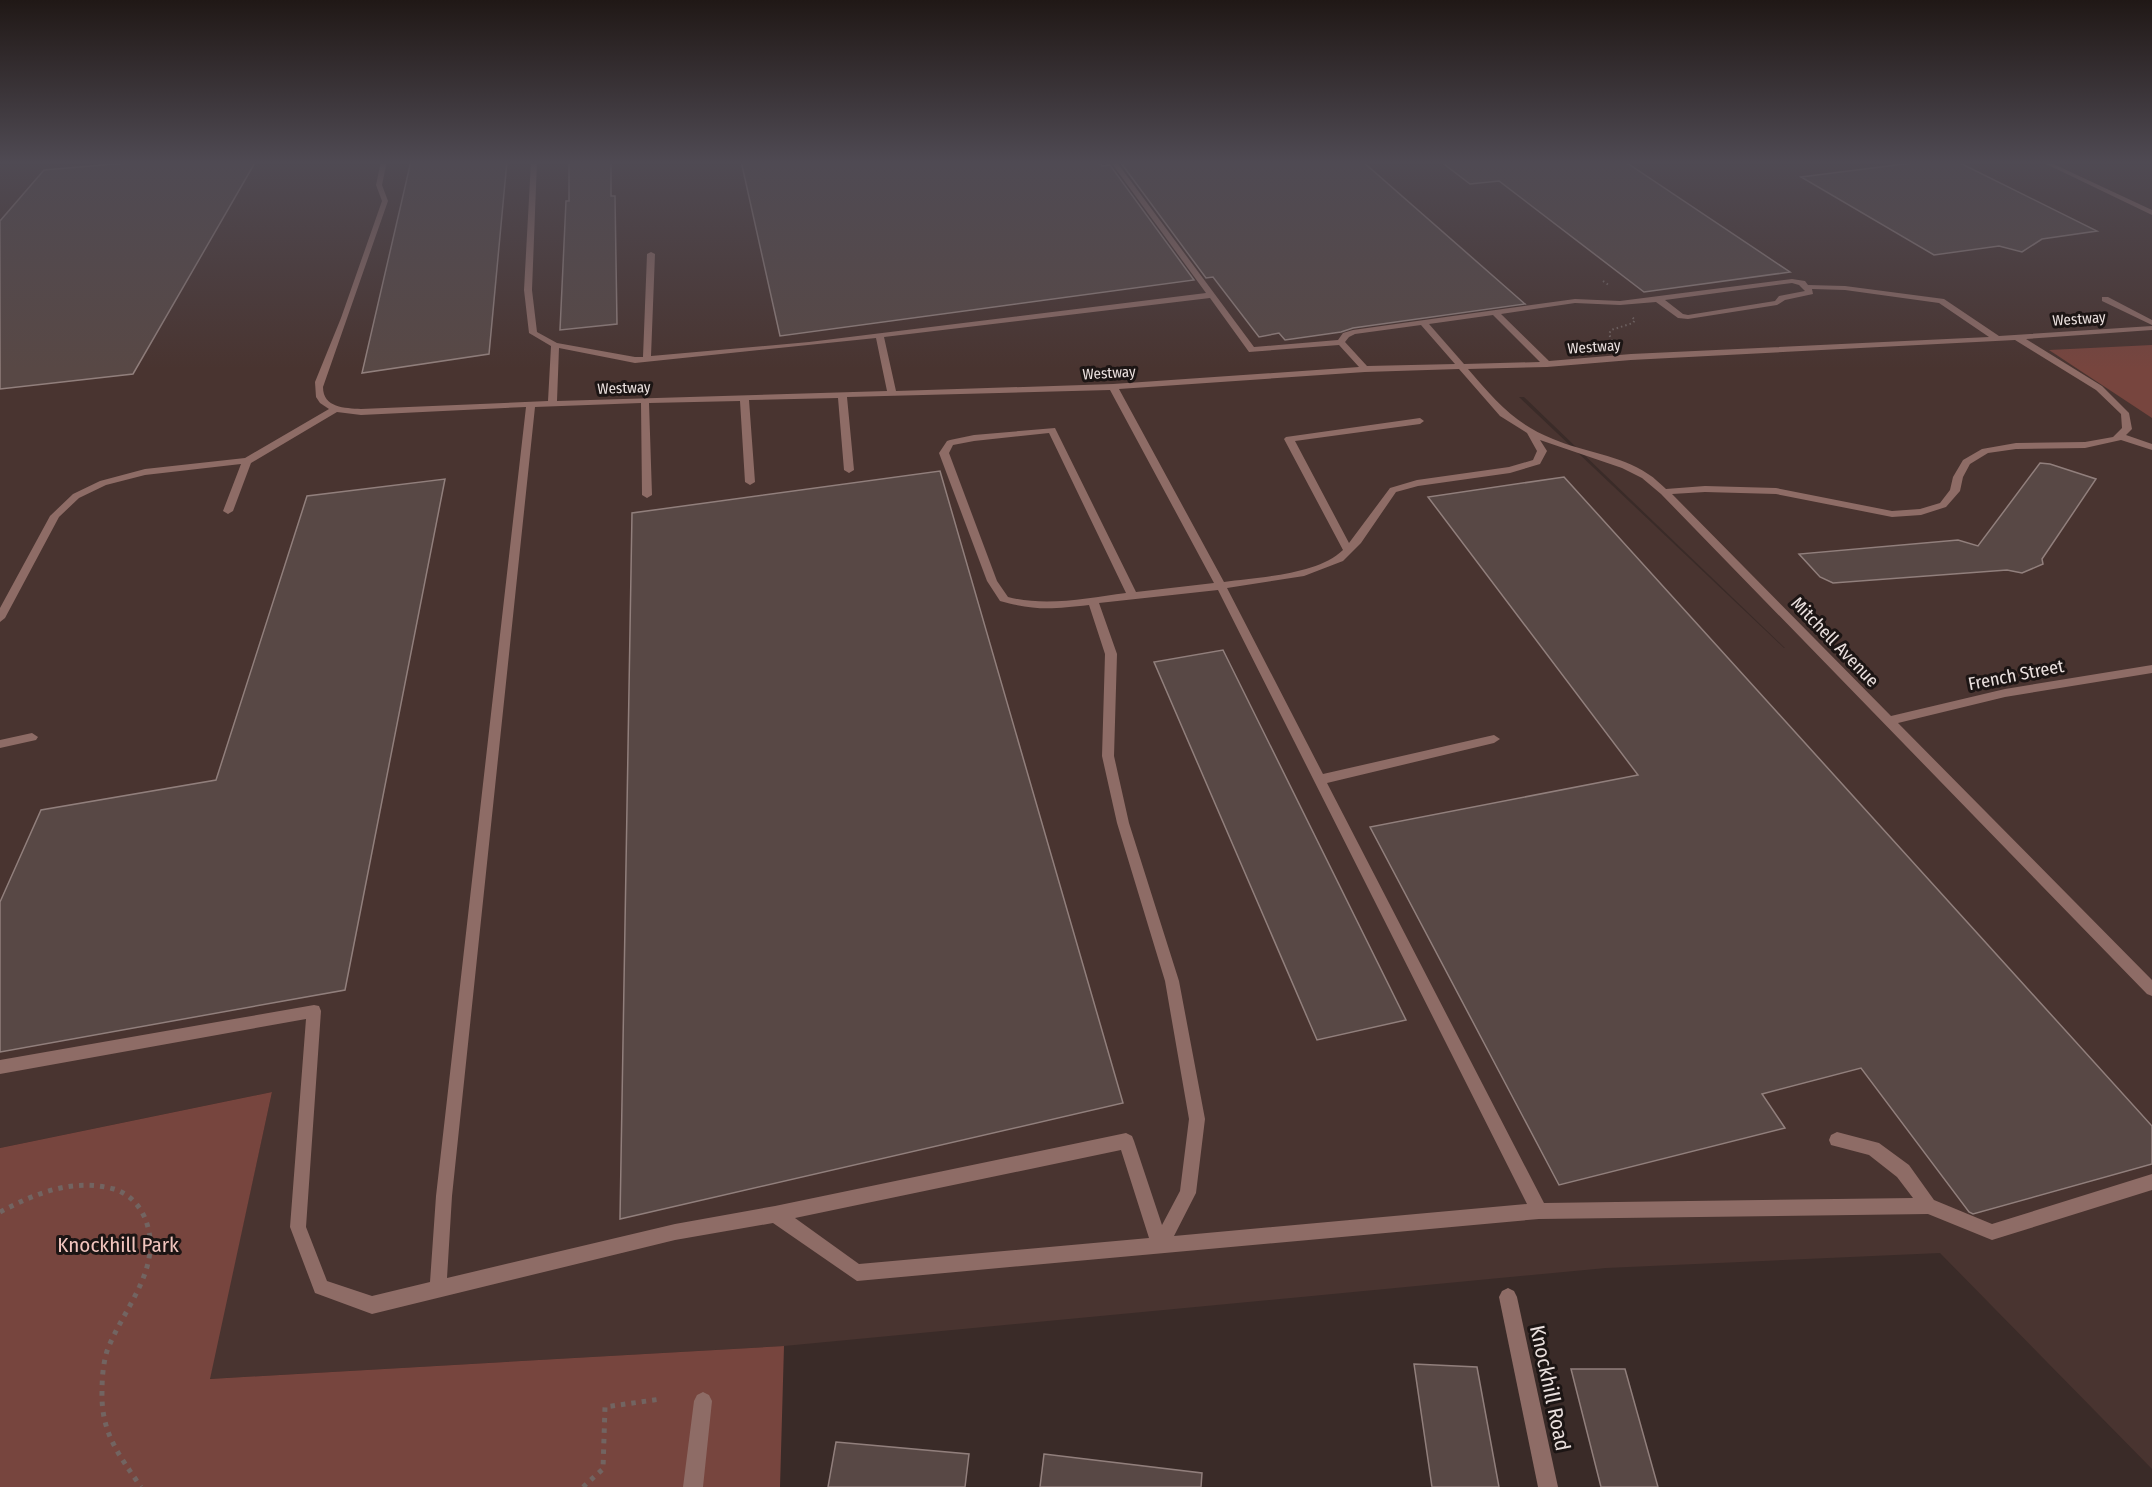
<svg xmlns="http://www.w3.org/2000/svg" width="2152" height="1487" font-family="'Fira Sans Condensed',sans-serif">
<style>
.built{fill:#493430;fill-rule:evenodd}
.green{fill:#77453e}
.building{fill:#584845;stroke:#917f7c;stroke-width:1.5}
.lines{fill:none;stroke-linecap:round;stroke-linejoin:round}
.path-far1{stroke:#726461;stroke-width:2;stroke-dasharray:1.5 3;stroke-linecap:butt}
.path{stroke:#726461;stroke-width:5;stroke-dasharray:4.5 6;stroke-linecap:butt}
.service{fill:#8e6c66;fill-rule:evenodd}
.minor{fill:#8e6c66;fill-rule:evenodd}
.labels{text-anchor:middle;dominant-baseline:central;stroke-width:6;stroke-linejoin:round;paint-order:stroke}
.far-street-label{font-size:15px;fill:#eae0de;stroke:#1c1514}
.street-label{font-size:18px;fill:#eae0de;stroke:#1c1514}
.near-park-label{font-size:21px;fill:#f1c4bd;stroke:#1c1514}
.near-street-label{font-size:21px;fill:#eae0de;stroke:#1c1514}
</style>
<rect width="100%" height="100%" fill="#3a2b28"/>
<path class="built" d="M0,161H2152V1469L1940,1253L1606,1268L784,1346L209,1379L272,1092L0,1148ZM1519,397H1524L1785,648H1784Z"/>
<path class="green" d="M2152,345V418L2049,350Z
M272,1092L210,1379L784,1346L780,1487H0V1148Z"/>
<path class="building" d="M150,161H256L133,374L0,389V221L44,170Z
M411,161H507L489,354L362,373Z
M569,161H611V196H615L617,324L560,330L566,201H569Z
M741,161H1098L1102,166L1110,165L1194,280L780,336Z
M1138,161H1362L1525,304L1353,328L1341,332L1285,340L1279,333L1259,337L1213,277L1206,278L1121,163Z
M1440,161H1624L1790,272L1644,292L1499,181L1470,184Z
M1928,161H1956L2097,231L2042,239L2022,252L1999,246L1934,255L1801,177Z
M2040,463L2050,464L2096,479L2042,559L2043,564L2022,573L2007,570L1833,583L1820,577L1799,554L1958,540L1978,546Z
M940,471L1123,1103L620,1219L632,513Z
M1564,477L2152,1126V1164L1973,1214L1969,1212L1861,1068L1762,1094L1785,1128L1559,1185L1370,827L1638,775L1428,497Z
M445,479L345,990L0,1052V902L41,810L216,780L307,496Z
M1223,650L1406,1020L1317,1040L1154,662Z
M1414,1364L1477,1367L1499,1487H1432Z
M1571,1369H1625L1658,1487H1601Z
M836,1442L969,1454L965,1487H828Z
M1044,1454L1202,1473L1201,1487H1040Z"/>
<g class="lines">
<path class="path-far1" d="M1603,281L1610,286
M1612,341L1609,334L1611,330L1633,323L1635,320L1632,317"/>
<path class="path" d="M0,1212C36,1193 73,1178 114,1189C127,1193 138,1203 144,1216C166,1266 124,1306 107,1351C103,1364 102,1379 102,1392C101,1433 119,1455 141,1487
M583,1487L603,1469L605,1407L661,1399"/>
<path class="service" d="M381,161H387L382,185L388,201L323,387C323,408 345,408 361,409L548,401L551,346L529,333L524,290L531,161H537L532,290L537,332L557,343L635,357H643L647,254L651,252L655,254L651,356L809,342L1206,293L1110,161H1116L1254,347L1338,340L1343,333L1353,330L1575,299L1620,301L1792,279L1805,281L1808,285L1845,286L1944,299L1999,336L2152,326V330L2026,339L2102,386L2129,413L2132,429L2126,435L2152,444V450L2121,440L2085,448L2016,449L1988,453L1970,464L1963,477L1960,491L1946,507L1921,515L1892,517L1776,494L1705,492L1672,494L1891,716L2005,689L2152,665V673L2005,697L1898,723L2152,980V996L2147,994L1661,494L1642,478L1622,468L1540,440L1547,451L1540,464L1510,473L1418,486L1396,492L1361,543L1343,561L1304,576L1227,588L1323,774L1494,735L1500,739L1494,743L1327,783L1544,1203L1913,1198L1897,1177L1869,1155L1831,1145L1829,1140L1831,1135L1837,1132L1879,1143L1909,1165L1934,1200L1992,1224L2152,1174V1190L1992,1240L1928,1214L1539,1219L857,1281L773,1223L675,1240L372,1314L315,1293L290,1227L306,1019L0,1074V1060L314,1005L319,1006L321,1011L306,1227L327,1281L372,1296L430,1282L436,1196L526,407L361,415L337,412L251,463L233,511L228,514L223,511L241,464L145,475L106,485L79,498L59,517L5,618L0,622V608L50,516L73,494L100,481L145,469L245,458L329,409L320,403L316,397L315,382L341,318L382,201L376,185ZM1792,283L1799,285L1805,291L1779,296L1775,301L1688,315L1683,314L1665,300ZM1812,289L1845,290L1939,303L1989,337L1631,354L1549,361L1501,314L1575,303L1620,305L1656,302L1678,318L1688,319L1777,305L1785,300L1813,294ZM1210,298L1249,352L1339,345L1359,367L1113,384L896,391L884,337ZM1493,315L1540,362L1464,364L1429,324ZM1421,325L1455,364L1367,366L1345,342L1349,337L1355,334ZM876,338L887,391L557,401L559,348L635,363ZM2015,340L2096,390L2121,414L2122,428L2113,437L2085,442L2016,443L1982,449L1963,460L1953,477L1950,490L1940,503L1920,509L1892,511L1776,488L1705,486L1666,489C1660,484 1655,478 1648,474C1620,455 1583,452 1553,439C1513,423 1495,400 1468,369L1547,367L1631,360ZM1459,369L1500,416L1527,433L1537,451L1533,460L1509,467L1417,480L1390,488L1349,543L1295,441L1420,424L1424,421L1420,418L1286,437L1284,439L1343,550C1317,575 1259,577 1224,582L1119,389L1365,372ZM1110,390L1214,583L1136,592L1055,428L974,435L950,440L947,441L939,453L987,581L1000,601C1036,611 1053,609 1089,605L1105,654L1102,756L1117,823L1165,981L1189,1119L1180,1191L1162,1225L1134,1141L1132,1136L1126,1133L775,1206L675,1224L447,1278L452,1196L535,407L641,403L642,495L647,498L652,495L649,403L740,401L745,482L750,485L755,482L749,400L838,398L844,470L849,473L854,470L847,397ZM1049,433L1126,593C1087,598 1047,607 1008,597L997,581L949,453L953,445L974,441ZM1218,590L1527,1204L1174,1236L1196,1193L1205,1119L1179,981L1129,823L1114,756L1117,654L1099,603ZM1121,1150L1149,1238L859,1264L795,1218Z
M1799,161H1821C1816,164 1804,164 1799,161Z
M2040,161H2047L2152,210V215Z
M2102,297H2108L2152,320V325L2102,301Z
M32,733L38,737L36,740L0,748V740Z
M703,1392L709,1395L712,1401L703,1487H683L694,1401L697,1395Z"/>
<path class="minor" d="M1508,1288L1514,1291L1517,1297L1558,1487H1538L1499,1297L1502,1291Z"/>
</g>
<linearGradient id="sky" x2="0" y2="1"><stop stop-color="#201816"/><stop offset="0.44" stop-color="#4f4a53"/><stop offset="1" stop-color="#4f4a53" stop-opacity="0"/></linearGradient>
<rect width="2152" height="369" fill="url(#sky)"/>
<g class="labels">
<g class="far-street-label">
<text transform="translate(2079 319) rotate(-4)">Westway</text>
<text transform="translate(1594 347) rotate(-4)">Westway</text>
<text transform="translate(1109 373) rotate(-3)">Westway</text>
<text transform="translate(624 388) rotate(-2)">Westway</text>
</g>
<g class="street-label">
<text transform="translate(1835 642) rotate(46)">Mitchell Avenue</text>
<text transform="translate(2016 675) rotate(-11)">French Street</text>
</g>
<g class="near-park-label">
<text x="118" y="1245">Knockhill Park</text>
</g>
<g class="near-street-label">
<text transform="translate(1550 1388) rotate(78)">Knockhill Road</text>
</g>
</g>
</svg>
